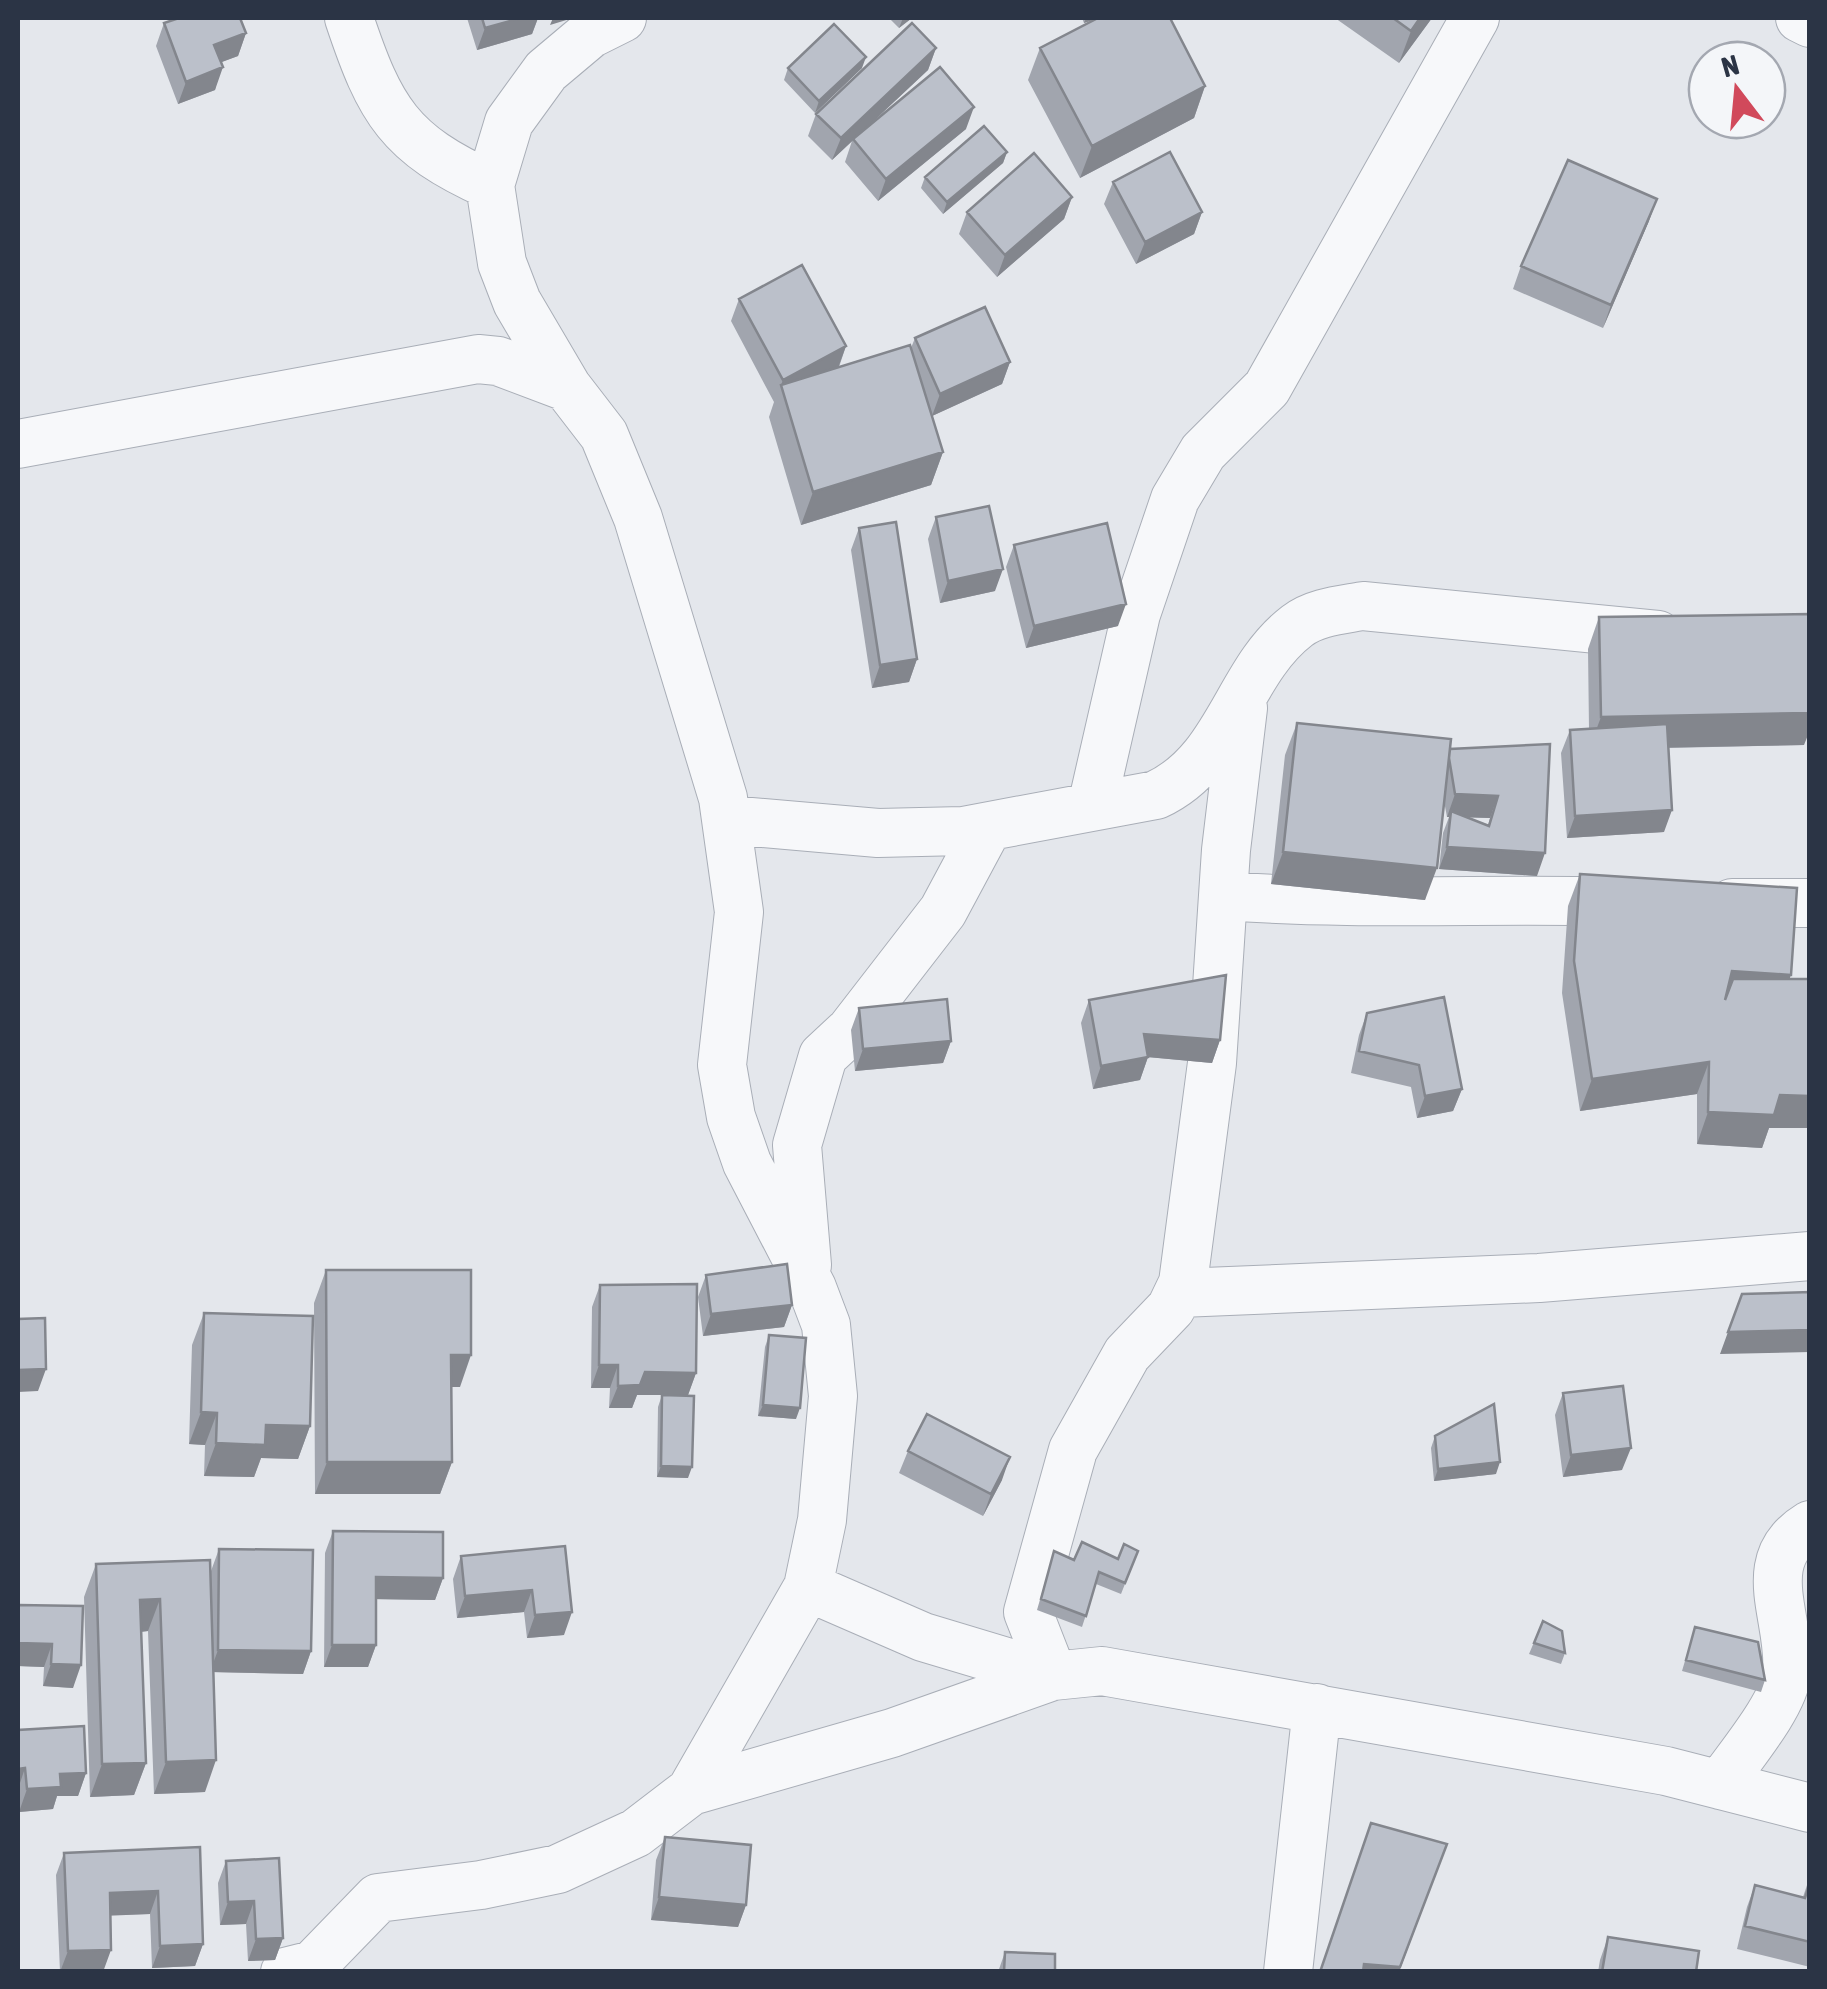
<svg xmlns="http://www.w3.org/2000/svg" width="1827" height="1989" font-family="'Asap Condensed',sans-serif">
<style>
.lines{fill:none;stroke-linecap:round;stroke-linejoin:round}
.street-casing{stroke:#a9aeb7;stroke-width:50}
.street{stroke:#f7f8fa;stroke-width:48}
.wall{fill:#a1a5ae;fill-rule:evenodd}
.shaded-wall{fill:#83868d}
.building{fill:#bbc0ca;stroke:#83868d;stroke-width:2.5}
</style>
<rect width="100%" height="100%" fill="#e4e7ec"/>
<g class="lines">
<defs>
<path id="street" d="M349,18C380,111 399,144 490,185
M1800,18L1810,23
M18,444L478,359L498,361L567,387
M1092,806L1136,614L1175,499L1203,452L1267,388L1475,18
M728,820L878,833L963,831L1156,795C1230,761 1237,672 1297,626C1315,612 1341,610 1363,606L1658,635
M1224,896C1361,906 1498,898 1635,902
M1732,903H1810
M807,1265L797,1145L823,1056L851,1030L943,911L988,827
M1180,1293L1539,1278L1810,1256
M808,1587L923,1637L1053,1676
M1053,1676L1028,1612L1073,1450L1127,1354L1171,1308L1183,1283L1212,1063L1226,850L1243,708
M1720,1785C1739,1757 1784,1705 1787,1673C1792,1618 1751,1561 1810,1525
M691,1791L892,1733L1053,1676L1102,1671L1666,1771L1810,1808
M285,1972L313,1965L378,1898L481,1885L558,1869L636,1833L691,1791L808,1587L822,1520L833,1396L826,1325L812,1288L747,1163L731,1117L722,1065L739,912L723,798L638,518L604,435L567,387L517,302L502,263L490,185L509,122L546,71L590,34L622,18
M1288,1972L1317,1708"/>
</defs>
<use href="#street" class="street-casing"/>
<use href="#street" class="street"/>
</g>
<path class="wall" d="M173,18H240L246,33L238,56L221,62L215,90L178,104L156,46L164,23L173,20Z
M467,18H538L532,34L477,50Z
M889,18H912L899,28Z
M1082,18H1170L1205,86L1194,118L1080,178L1028,80L1040,48L1096,19L1084,23Z
M1335,18H1432L1399,63Z
M936,48L928,70L863,131L966,129L878,201L845,162L852,141L832,160L808,136L816,114Z
M788,68H862L815,113L784,80Z
M1007,152L1003,163L943,214L921,188L925,177Z
M1113,182L1202,212L1194,234L1136,264L1104,204Z
M1072,197L1064,219L997,277L959,234L967,212Z
M1649,221L1603,328L1513,289L1521,266Z
M739,299L846,346L839,367L911,348L915,338L1010,362L1002,384L932,416L943,452L931,485L801,525L769,417L774,402L731,321Z
M936,517L995,591L940,603L928,539Z
M859,528L917,659L909,682L872,688L851,550Z
M1014,545L1118,626L1026,648L1006,567Z
M1599,617L1804,745L1668,748L1664,832L1567,838L1561,753L1570,730L1589,729L1588,649Z
M1297,723L1450,749L1537,876L1439,869L1443,833L1449,817H1447L1444,801L1425,900L1271,884L1285,755ZM1467,817L1490,818L1488,825Z
M1580,874L1790,979H1810V1128H1769L1762,1148L1697,1144V1094L1580,1111L1562,993L1568,906Z
M1089,1000L1220,1040L1212,1063L1148,1057L1140,1080L1093,1089L1081,1023Z
M859,1008L951,1041L943,1063L855,1071L851,1030Z
M1367,1013L1462,1089L1453,1111L1417,1118L1411,1087L1351,1073L1359,1035Z
M326,1270L460,1387H451L452,1462L440,1494H315L314,1303Z
M706,1275L792,1305L784,1327L703,1336L698,1297Z
M600,1285L696,1373L688,1395H637L632,1408H609L610,1388H591L592,1307Z
M204,1313L310,1426L298,1459L261,1458L254,1477L204,1476L205,1445L189,1444L192,1345Z
M769,1335L796,1419L758,1416L765,1347Z
M1563,1393L1622,1470L1563,1477L1555,1415Z
M662,1395L688,1478L657,1477L658,1407Z
M1435,1436L1496,1474L1434,1481L1431,1448Z
M908,1451L1002,1480L983,1516L899,1473Z
M333,1531L443,1578L435,1600L376,1599V1645L368,1667H324L325,1553Z
M565,1546L564,1635L527,1638L524,1612L457,1618L453,1579L461,1556Z
M219,1549L311,1651L303,1674L213,1672L205,1792L154,1794L148,1631L141,1632L146,1763L134,1795L90,1797L84,1597L96,1564L211,1593V1571Z
M1054,1551L1074,1560L1118,1559L1138,1551L1121,1594L1096,1584L1082,1627L1037,1610Z
M18,1605L83,1606L73,1688L43,1686L44,1667L18,1666Z
M1543,1621L1565,1653L1561,1664L1529,1654Z
M1695,1627L1765,1680L1761,1692L1682,1671Z
M18,1730L86,1773L78,1796H57L53,1809L19,1812Z
M665,1837L746,1905L738,1927L651,1920L656,1860Z
M200,1847L203,1944L195,1966L152,1968L150,1914L110,1915L103,1972H60L56,1875L64,1853Z
M226,1861L283,1938L275,1960L248,1961L246,1924L220,1925L218,1883Z
M1810,1876V1967L1737,1949L1747,1907L1755,1885L1803,1897Z
M1608,1937L1696,1972H1598L1600,1960Z
M1005,1952L1055,1972H998Z"/>
<path class="shaded-wall" d="M521,18H538L532,34L477,50L485,28Z
M553,18H573L550,25Z
M903,18H912L899,28Z
M1086,18H1099L1084,23Z
M1420,18H1432L1399,63L1411,31Z
M246,33L238,56L206,68L214,45Z
M936,48L928,70L832,160L841,138Z
M866,57L862,68L815,113L819,101Z
M223,67L215,90L178,104L186,82Z
M1205,86L1194,118L1080,178L1092,146Z
M974,107L966,129L878,201L886,179Z
M1007,152L1003,163L943,214L947,202Z
M1072,197L1064,219L997,277L1005,255Z
M1657,199L1649,221L1603,328L1611,305Z
M1202,212L1194,234L1136,264L1145,242Z
M846,346L838,368L781,385L783,380Z
M1010,362L1002,384L932,416L940,394Z
M943,452L931,485L801,525L813,492Z
M1003,569L995,591L940,603L948,581Z
M1126,604L1118,626L1026,648L1034,626Z
M917,659L909,682L872,688L880,665Z
M1810,713V730L1804,745L1589,749L1601,717Z
M1455,794L1498,796L1490,818L1451,817V811L1449,817H1447Z
M1672,810L1664,832L1567,838L1575,816Z
M1447,847L1545,853L1537,876L1439,869Z
M1283,852L1437,868L1425,900L1271,884Z
M1732,971L1791,975L1779,1008L1720,1004Z
M1144,1034L1220,1040L1212,1063L1136,1056Z
M951,1041L943,1063L855,1071L863,1049Z
M1148,1057L1140,1080L1093,1089L1101,1066Z
M1709,1062L1697,1094L1580,1111L1592,1079Z
M1462,1089L1453,1111L1417,1118L1425,1096Z
M1780,1095L1810,1096V1128H1769L1762,1148L1697,1144L1708,1112Z
M792,1305L784,1327L703,1336L711,1314Z
M1810,1330V1352L1720,1354L1728,1332Z
M451,1355H471L460,1387H440Z
M599,1365H618L610,1388H591Z
M46,1369L38,1391L18,1392V1370Z
M645,1372L696,1373L688,1395H637L632,1408H609L618,1386Z
M763,1405L800,1408L796,1419L758,1416Z
M201,1412L217,1413L205,1445L189,1444Z
M266,1425L310,1426L298,1459L261,1458L254,1477L204,1476L216,1443Z
M1631,1448L1622,1470L1563,1477L1571,1455Z
M1010,1457L1002,1480L983,1516L991,1494Z
M327,1462H452L440,1494H315Z
M1500,1462L1496,1474L1434,1481L1438,1469Z
M661,1466L692,1467L688,1478L657,1477Z
M376,1577L443,1578L435,1600L368,1599Z
M532,1590L524,1612L457,1618L465,1596Z
M160,1599L148,1631L128,1633L140,1600Z
M572,1612L564,1635L527,1638L535,1615Z
M18,1643L52,1644L44,1667L18,1666Z
M332,1645H376L368,1667H324Z
M218,1650L311,1651L303,1674L210,1672Z
M51,1664L81,1665L73,1688L43,1686Z
M216,1760L205,1792L154,1794L166,1762Z
M146,1763L134,1795L90,1797L102,1764Z
M25,1768L18,1789V1769Z
M86,1773L78,1796H57L53,1809L19,1812L27,1789L60,1774Z
M1447,1844L1399,1972H1361L1364,1964Z
M158,1891L150,1914L102,1916L110,1893Z
M659,1897L746,1905L738,1927L651,1920Z
M254,1901L246,1924L220,1925L228,1902Z
M283,1938L275,1960L248,1961L256,1939Z
M203,1944L195,1966L152,1968L160,1946Z
M111,1950L103,1972H60L68,1951Z"/>
<path class="building" d="M179,18H240L246,33L214,45L223,67L186,82L164,23Z
M482,18H521L485,28Z
M1098,18H1170L1205,86L1092,146L1040,48Z
M1393,18H1420L1411,31Z
M912,23L936,48L841,138L816,114Z
M834,24L866,57L819,101L788,68Z
M940,67L974,107L886,179L853,139Z
M984,126L1007,152L947,202L925,177Z
M1170,152L1202,212L1145,242L1113,182Z
M1034,153L1072,197L1005,255L967,212Z
M1568,160L1657,199L1611,305L1521,266Z
M802,265L846,346L783,380L739,299Z
M985,307L1010,362L940,394L915,338Z
M910,345L943,452L813,492L781,385Z
M989,506L1003,569L948,581L936,517Z
M896,522L917,659L880,665L859,528Z
M1107,523L1126,604L1034,626L1014,545Z
M1810,614V713L1601,717L1599,617Z
M1297,723L1451,739L1437,868L1283,852Z
M1667,724L1672,810L1575,816L1570,730Z
M1550,744L1545,853L1447,847L1451,811L1489,826L1498,796L1455,794L1449,758L1450,749Z
M1580,874L1797,888L1791,975L1732,971L1725,1000L1733,979H1810V1096L1780,1095L1774,1115L1708,1112L1709,1062L1592,1079L1574,961Z
M1226,975L1220,1040L1144,1034L1148,1057L1101,1066L1089,1000Z
M1444,997L1462,1089L1425,1096L1419,1065L1359,1051L1367,1013Z
M947,999L951,1041L863,1049L859,1008Z
M787,1264L792,1305L711,1314L706,1275Z
M326,1270H471V1355H451L452,1462H327Z
M697,1284L696,1373L645,1372L640,1385L618,1386V1365H599L600,1285Z
M1810,1292V1330L1728,1332L1742,1294Z
M204,1313L313,1316L310,1426L266,1425L265,1445L216,1443L217,1413L201,1412Z
M45,1318L46,1369L18,1370V1319Z
M769,1335L806,1338L800,1408L763,1405Z
M1623,1386L1631,1448L1571,1455L1563,1393Z
M662,1395L694,1396L692,1467L661,1466Z
M1494,1404L1500,1462L1438,1469L1435,1436Z
M927,1414L1010,1457L991,1494L908,1451Z
M333,1531L443,1532V1578L376,1577V1645H332Z
M1082,1542L1118,1559L1124,1544L1138,1551L1125,1583L1099,1572L1086,1616L1041,1599L1054,1551L1074,1560Z
M565,1546L572,1612L535,1615L532,1590L465,1596L461,1556Z
M219,1549L313,1550L311,1651L218,1650Z
M210,1560L216,1760L166,1762L160,1599L140,1600L146,1763L102,1764L96,1564Z
M18,1605L83,1606L81,1665L51,1664L52,1644L18,1643Z
M1543,1621L1562,1631L1565,1653L1534,1643Z
M1695,1627L1758,1642L1765,1680L1686,1660Z
M84,1726L86,1773L60,1774L61,1787L27,1789L25,1768L18,1769V1730Z
M1371,1823L1447,1844L1400,1967L1364,1964L1363,1972H1320Z
M665,1837L751,1845L746,1905L659,1897Z
M200,1847L203,1944L160,1946L158,1891L110,1893L111,1950L68,1951L64,1853Z
M279,1858L283,1938L256,1939L254,1901L228,1902L226,1861Z
M1810,1882V1942L1745,1926L1755,1885L1805,1898Z
M1608,1937L1699,1951L1696,1972H1602Z
M1005,1952L1055,1954V1972H1004Z"/>
<rect width="1827" height="1989" fill="none" stroke="#2b3445" stroke-width="40"/>
<g transform="translate(1737 90) rotate(344)"><circle r="48" fill="#f4f6f9" stroke="#a4a8b1" stroke-width="2.5"/>
<path d="M0-8L18 38L0 25L-18 38Z" fill="#d1495b"/>
<text y="-15" font-size="28" font-weight="bold" text-anchor="middle" fill="#2b3445">N</text>
</g>
</svg>
